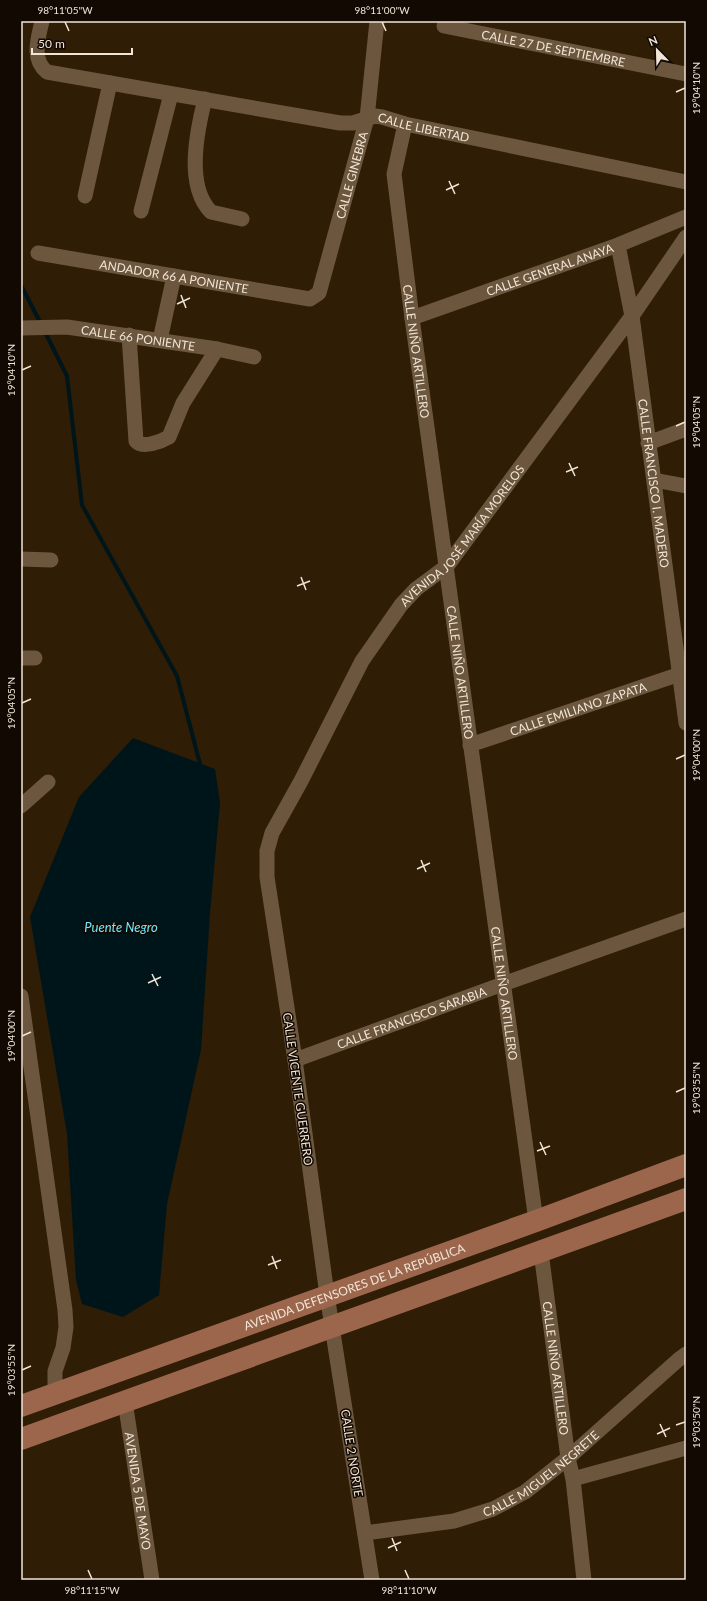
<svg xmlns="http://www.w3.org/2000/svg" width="707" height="1601" font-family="Lato,sans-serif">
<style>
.water{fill:#001519}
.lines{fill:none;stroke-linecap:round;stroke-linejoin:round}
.stream{stroke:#001519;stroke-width:4}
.street{stroke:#6c573e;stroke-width:15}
.primary{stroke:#9c664d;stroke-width:22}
.ticks{fill:none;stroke:#f1e5d7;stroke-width:1.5}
.labels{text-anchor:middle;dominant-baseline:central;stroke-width:3;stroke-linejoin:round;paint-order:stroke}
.street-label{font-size:12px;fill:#f1e5d7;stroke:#110902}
.water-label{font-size:13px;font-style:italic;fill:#71e8fd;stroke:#110902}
.neatline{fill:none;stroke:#f1e5d7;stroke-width:1.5}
.ticks-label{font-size:10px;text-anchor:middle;fill:#f1e5d7}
</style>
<rect width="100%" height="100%" fill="#2f1d05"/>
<path class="water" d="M133,738L215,769L220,803L210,913L201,1050L167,1204L159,1295L123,1317L82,1304L76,1280L67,1134L30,917L79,797Z"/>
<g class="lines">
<path class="stream" d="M21,285L41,324
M44,330L67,376L82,505L177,676L200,764L199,767"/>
<g class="street">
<path id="s1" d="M42,21C38,39 31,59 47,72L340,123H353L375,116L382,117L405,124L686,182"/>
<path id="s2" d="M448,21L444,26L686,74"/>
<path d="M205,99C197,130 185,186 211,212L242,219"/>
<path id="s3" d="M405,124L394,174L412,318L536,1221"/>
<path d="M85,196L110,83"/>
<path d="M141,211L171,94"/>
<path id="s4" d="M618,245L632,316L686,723"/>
<path id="s5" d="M38,253L310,299L319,293L367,118L377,21"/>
<path id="s6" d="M412,318L618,245L686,217"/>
<path id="s7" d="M21,328L67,327L217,349L254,357"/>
<path d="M129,335L136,441C143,449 162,441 169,437L183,403L217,349"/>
<path d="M160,340L174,276"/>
<path d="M648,443L686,429"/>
<path d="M654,480L686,486"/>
<path d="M21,559L51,560"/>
<path d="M21,658H35"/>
<path id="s8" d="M470,745L686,672"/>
<path d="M21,806L48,782"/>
<path d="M21,996L65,1310L66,1327L63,1348L55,1371V1394"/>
<path id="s9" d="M295,1060L503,984L686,919"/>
<path id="s10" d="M541,1252L568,1458L573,1479L584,1580"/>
<path id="s11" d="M125,1401L152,1580"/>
<path d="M573,1479L686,1448"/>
<path id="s12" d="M365,1533L454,1521L493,1509L525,1492L568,1458L678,1360L686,1354"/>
<path id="s13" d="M372,1580L327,1295L295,1060L267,877V851L272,833L301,781L362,661L401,605L416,589L447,566L632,316L686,237"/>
</g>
<g class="primary">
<path id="s14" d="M21,1406L536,1221L686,1165"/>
<path d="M21,1439L686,1199"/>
</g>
</g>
<path class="ticks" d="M65,22L69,31M382,22L386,31M676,92L685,88M449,181L455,194M446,190L459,184M181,295L186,308M177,304L190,298M22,370L31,366M676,426L685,422M569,463L575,476M566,472L578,467M301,577L306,590M297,586L310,581M22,703L31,699M676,759L685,755M421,860L426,872M417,869L430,863M152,974L158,986M148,983L161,977M22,1036L31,1032M676,1092L685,1088M540,1142L546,1155M537,1151L550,1146M272,1256L277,1269M268,1265L281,1260M22,1370L31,1366M660,1424L666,1437M676,1425L685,1422M657,1434L670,1428M392,1538L397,1551M388,1548L401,1542M88,1570L92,1579M405,1570L409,1579"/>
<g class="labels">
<g class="street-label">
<text stroke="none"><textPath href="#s2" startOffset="118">CALLE 27 DE SEPTIEMBRE</textPath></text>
<text stroke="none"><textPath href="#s1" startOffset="438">CALLE LIBERTAD</textPath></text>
<text stroke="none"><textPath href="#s5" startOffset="409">CALLE GINEBRA</textPath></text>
<text stroke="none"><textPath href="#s6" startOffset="146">CALLE GENERAL ANAYA</textPath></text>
<text stroke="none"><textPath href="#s5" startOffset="138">ANDADOR 66 A PONIENTE</textPath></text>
<text stroke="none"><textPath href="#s7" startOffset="118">CALLE 66 PONIENTE</textPath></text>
<text stroke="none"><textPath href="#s3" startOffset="230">CALLE NIÑO ARTILLERO</textPath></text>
<text stroke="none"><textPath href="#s4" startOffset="241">CALLE FRANCISCO I. MADERO</textPath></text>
<text stroke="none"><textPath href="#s13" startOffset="1111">AVENIDA JOSÉ MARÍA MORELOS</textPath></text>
<text stroke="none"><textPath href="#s3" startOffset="554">CALLE NIÑO ARTILLERO</textPath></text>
<text stroke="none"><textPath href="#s8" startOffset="114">CALLE EMILIANO ZAPATA</textPath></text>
<text stroke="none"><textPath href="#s3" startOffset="878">CALLE NIÑO ARTILLERO</textPath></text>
<text stroke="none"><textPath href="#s9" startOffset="124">CALLE FRANCISCO SARABIA</textPath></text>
<text transform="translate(298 1089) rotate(82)">CALLE VICENTE GUERRERO</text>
<text stroke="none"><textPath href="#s14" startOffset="354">AVENIDA DEFENSORES DE LA REPÚBLICA</textPath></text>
<text stroke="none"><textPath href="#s10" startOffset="117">CALLE NIÑO ARTILLERO</textPath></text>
<text transform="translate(352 1453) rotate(81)">CALLE 2 NORTE</text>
<text stroke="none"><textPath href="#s12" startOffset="190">CALLE MIGUEL NEGRETE</textPath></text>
<text stroke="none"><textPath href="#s11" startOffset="91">AVENIDA 5 DE MAYO</textPath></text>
</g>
<g class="water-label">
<text x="121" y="927">Puente Negro</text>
</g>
</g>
<rect width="707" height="1601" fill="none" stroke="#110902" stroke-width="44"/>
<g transform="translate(657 50) rotate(337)" stroke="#110902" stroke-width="3" paint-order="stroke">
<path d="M0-3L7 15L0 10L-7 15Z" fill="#f1e5d7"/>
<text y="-6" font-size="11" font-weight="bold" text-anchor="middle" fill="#f1e5d7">N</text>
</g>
<path d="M32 48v6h100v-6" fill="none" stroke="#f1e5d7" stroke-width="2"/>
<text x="38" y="48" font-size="12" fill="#f1e5d7" stroke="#110902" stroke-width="3" paint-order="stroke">50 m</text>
<rect x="22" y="22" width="663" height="1557" class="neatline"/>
<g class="ticks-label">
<text x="65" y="14">98°11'05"W</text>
<text x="382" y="14">98°11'00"W</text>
<text transform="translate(696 88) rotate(-90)" y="4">19°04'10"N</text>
<text transform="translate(11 370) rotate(-90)" y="4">19°04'10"N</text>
<text transform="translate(696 422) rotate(-90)" y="4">19°04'05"N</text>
<text transform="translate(11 703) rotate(-90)" y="4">19°04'05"N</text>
<text transform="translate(696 755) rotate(-90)" y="4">19°04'00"N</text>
<text transform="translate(11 1036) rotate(-90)" y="4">19°04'00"N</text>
<text transform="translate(696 1088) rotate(-90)" y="4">19°03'55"N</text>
<text transform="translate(11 1370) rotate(-90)" y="4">19°03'55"N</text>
<text transform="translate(696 1422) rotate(-90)" y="4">19°03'50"N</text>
<text x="92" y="1594">98°11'15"W</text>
<text x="409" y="1594">98°11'10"W</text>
</g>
</svg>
